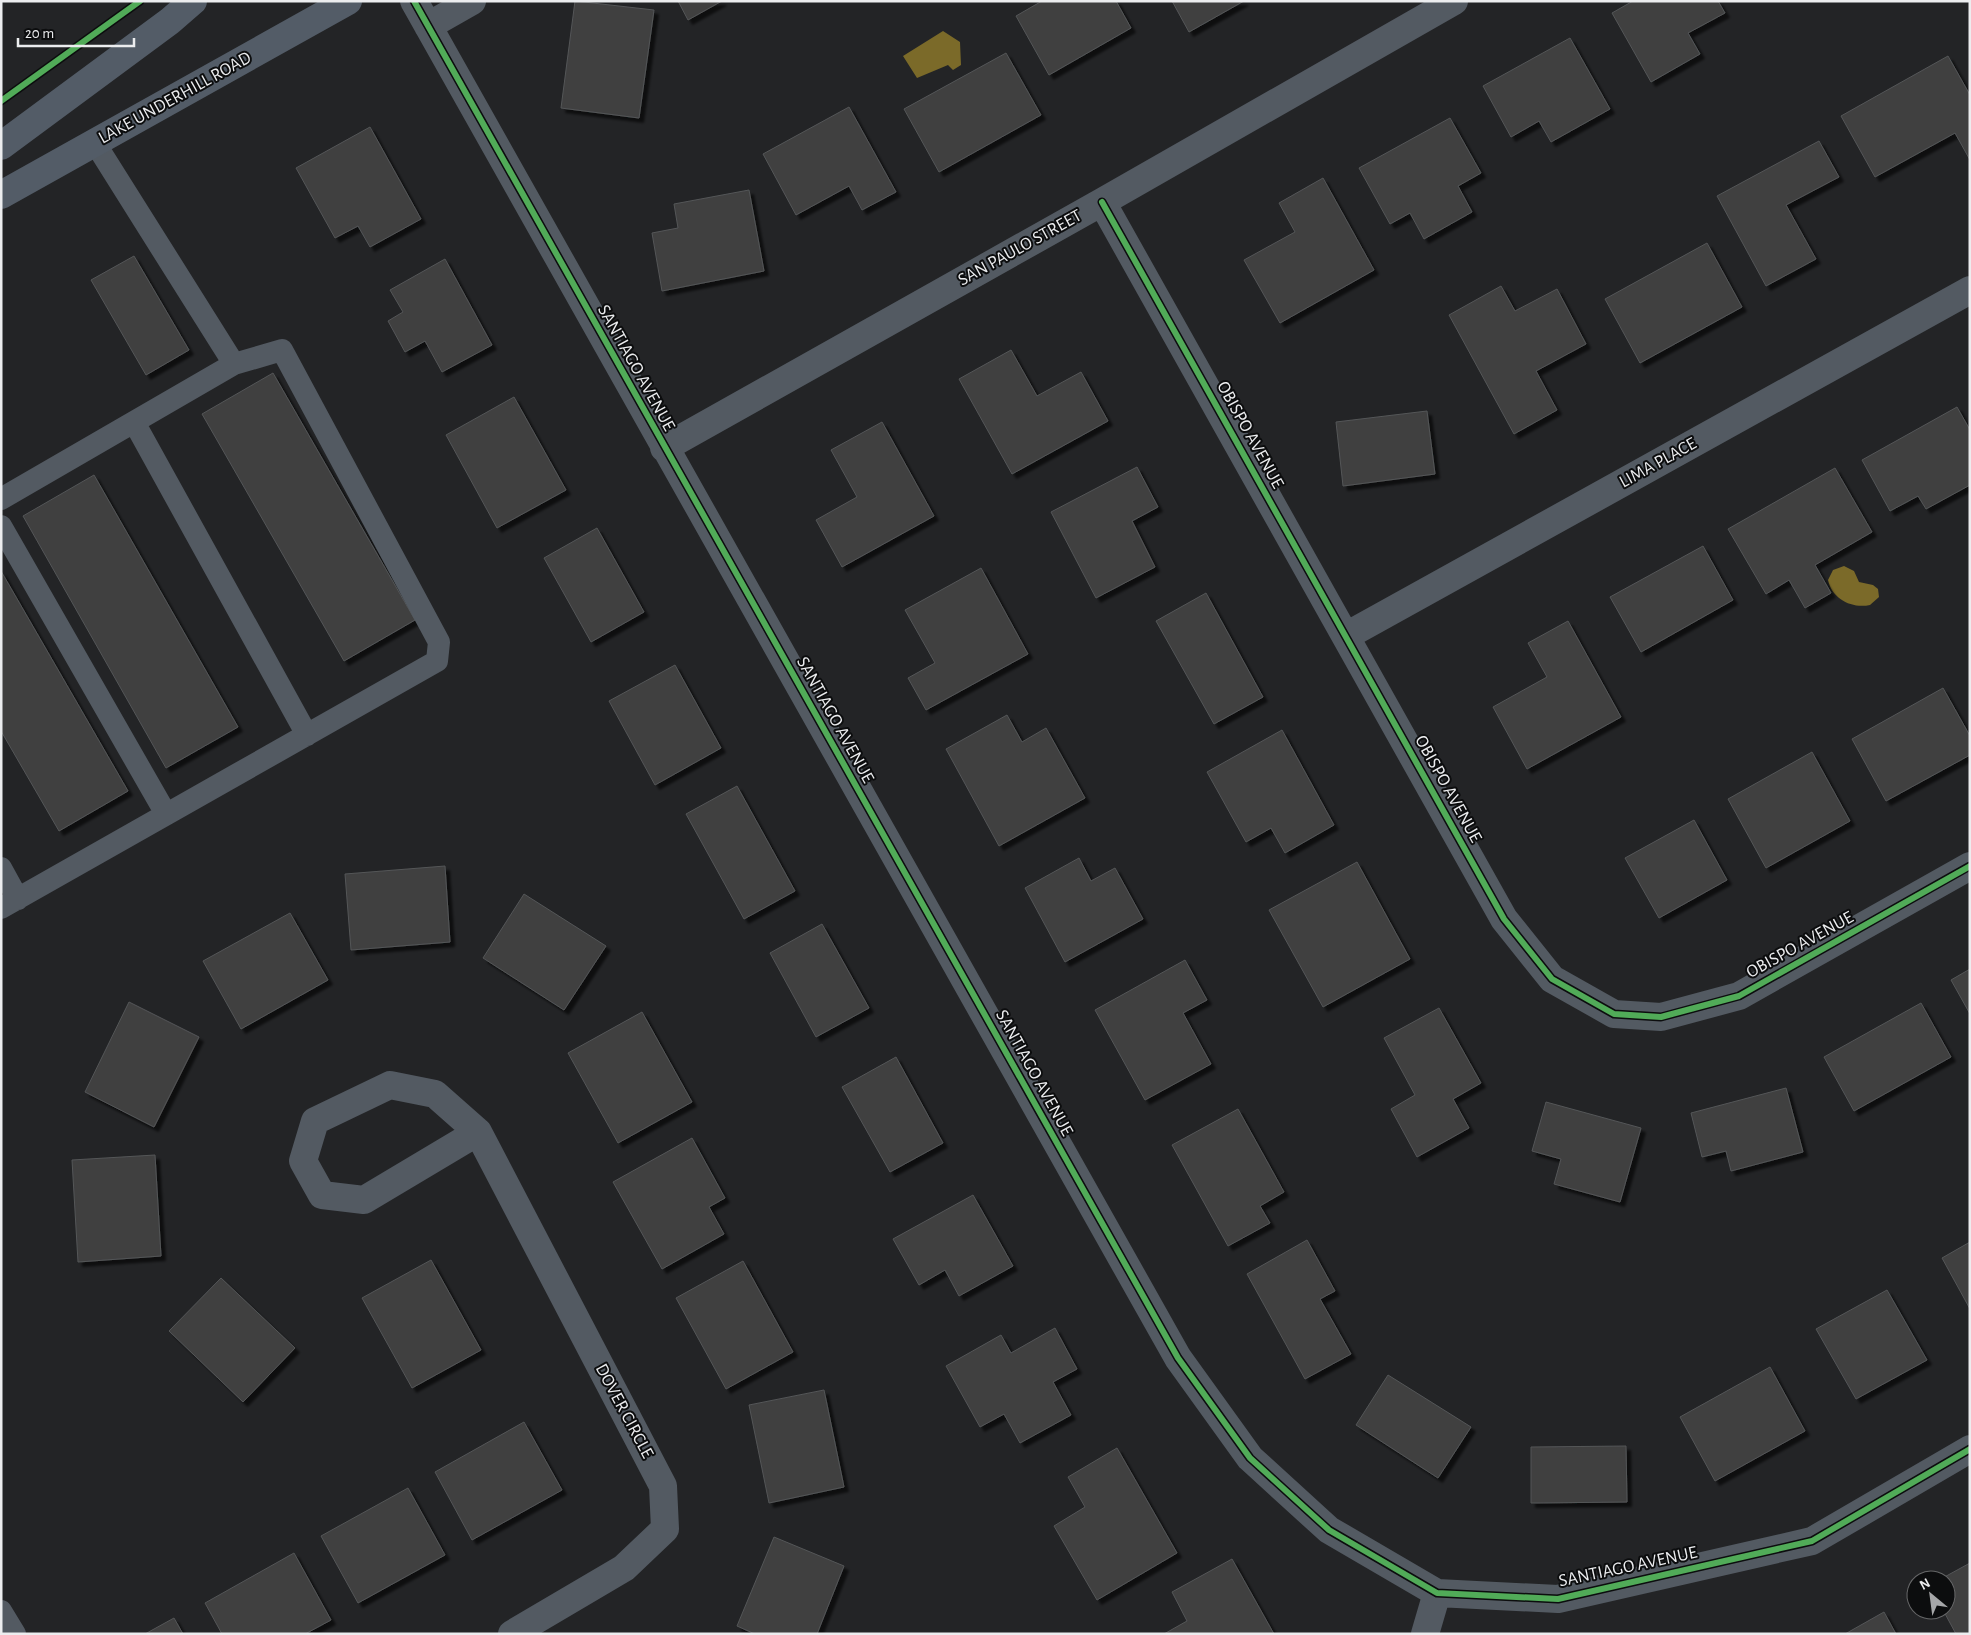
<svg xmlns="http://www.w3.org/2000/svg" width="1971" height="1635" font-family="'Alegreya Sans',sans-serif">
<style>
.water{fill:#7b6a29}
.building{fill:#3f3f41;stroke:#545657;filter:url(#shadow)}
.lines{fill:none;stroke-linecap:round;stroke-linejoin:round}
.service{stroke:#535a62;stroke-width:22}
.minor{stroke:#535a62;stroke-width:28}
.secondary{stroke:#535c67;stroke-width:28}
.cycleway-casing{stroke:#0c0d0e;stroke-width:9}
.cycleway{stroke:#51ab58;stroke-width:6}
.labels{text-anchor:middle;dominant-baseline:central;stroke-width:4;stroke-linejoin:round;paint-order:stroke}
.street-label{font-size:18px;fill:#ecedef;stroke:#0c0d0e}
</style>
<defs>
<filter id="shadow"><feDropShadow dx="4.5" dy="4.5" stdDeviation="1" flood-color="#0009"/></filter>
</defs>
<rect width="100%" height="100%" fill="#232426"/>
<path class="water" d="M943,31L960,42L961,65L953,70L948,65L917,78L903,56Z
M1844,566L1854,571L1859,582L1873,585L1878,589L1879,597L1870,605C1852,609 1832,599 1828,580L1833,570Z"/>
<path class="building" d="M575,1L654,10L639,118L561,108Z
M678,1H722L688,20Z
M1042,1H1116L1131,28L1049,75L1016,16Z
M1172,1H1244L1189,32Z
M1633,1H1718L1725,13L1688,33L1700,54L1651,82L1612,13Z
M1570,38L1610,109L1551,142L1539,121L1511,137L1483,86Z
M1006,53L1041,115L939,172L904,109Z
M1948,56L1970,95V160L1955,133L1875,177L1841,116Z
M849,107L896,192L862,210L849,186L796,215L763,154Z
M1450,118L1481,173L1458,186L1472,212L1424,239L1410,213L1390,224L1359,168Z
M370,127L421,219L370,247L358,226L335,238L296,168Z
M1819,141L1839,177L1786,205L1816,259L1766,286L1717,196Z
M1323,178L1374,270L1280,323L1244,260L1295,232L1279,203Z
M749,190L764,271L662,291L652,233L678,228L674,204Z
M1707,243L1742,307L1640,363L1605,299Z
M134,256L189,350L146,375L91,280Z
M445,259L492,345L442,372L425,341L405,352L388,321L403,312L390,290Z
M1501,286L1515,311L1557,289L1586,344L1536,371L1557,410L1514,434L1449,315Z
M1011,350L1037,396L1081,372L1108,421L1012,474L959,379Z
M273,373L415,620L344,661L202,414Z
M514,397L566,490L497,528L446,435Z
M1957,407L1970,430V485L1926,509L1918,496L1890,511L1862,460Z
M1427,411L1435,474L1343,486L1336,422Z
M882,422L934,516L842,567L816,520L857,497L831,450Z
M1137,467L1158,507L1132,521L1155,567L1096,598L1051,512Z
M1835,468L1872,532L1815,565L1831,593L1805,608L1789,580L1766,594L1728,529Z
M94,475L238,727L166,768L23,516Z
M597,528L644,612L591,642L544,558Z
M1703,546L1733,600L1641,652L1610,597Z
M981,568L1028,654L926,710L908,678L935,663L905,610Z
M1,571L128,791L59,831L1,731Z
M1206,593L1263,697L1214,724L1156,621Z
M1568,621L1621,717L1527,769L1493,707L1547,677L1528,643Z
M675,665L721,748L655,785L609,701Z
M1943,688L1970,736V755L1886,801L1852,739Z
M1007,715L1022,742L1046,728L1085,798L999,846L946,749Z
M1282,730L1334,825L1285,853L1271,828L1246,842L1207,772Z
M1812,752L1850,821L1766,868L1728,799Z
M737,786L795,891L744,919L686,814Z
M1694,820L1727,880L1659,918L1625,858Z
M1079,858L1091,881L1115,868L1143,919L1065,962L1025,888Z
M1357,862L1410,959L1323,1007L1269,910Z
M445,866L450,942L351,950L345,874Z
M524,894L606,946L564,1010L483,958Z
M290,913L328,980L241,1029L203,961Z
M822,924L869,1008L816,1037L770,953Z
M1185,960L1207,1000L1183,1013L1211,1064L1145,1100L1095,1010Z
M1970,969V1014L1951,980Z
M129,1002L199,1037L154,1127L85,1092Z
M1921,1003L1951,1057L1854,1111L1824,1057Z
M1439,1008L1481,1083L1453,1099L1469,1128L1417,1157L1391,1109L1415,1095L1384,1038Z
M642,1012L692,1102L618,1143L568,1053Z
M896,1057L943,1143L890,1172L842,1087Z
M1786,1088L1803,1152L1731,1171L1726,1151L1702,1157L1691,1113Z
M1546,1102L1641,1128L1620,1202L1554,1184L1561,1159L1532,1151Z
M1238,1109L1284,1192L1260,1206L1270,1223L1228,1246L1172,1145Z
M692,1138L725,1198L709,1207L724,1234L662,1269L613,1182Z
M155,1155L161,1256L78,1262L72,1160Z
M973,1195L1013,1266L959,1296L945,1270L919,1285L893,1239Z
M1307,1240L1335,1291L1320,1299L1351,1354L1305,1379L1247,1274Z
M1970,1242V1309L1942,1258Z
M431,1260L481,1350L412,1388L362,1298Z
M743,1261L793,1352L726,1389L676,1298Z
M221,1278L295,1348L243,1402L169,1331Z
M1887,1290L1927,1360L1856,1399L1816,1329Z
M1055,1328L1077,1369L1053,1382L1071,1415L1020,1443L1004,1414L980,1427L946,1366L1001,1335L1011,1353Z
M1770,1367L1805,1431L1715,1481L1680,1417Z
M1388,1375L1471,1427L1438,1478L1356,1425Z
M824,1390L844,1487L769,1503L749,1405Z
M524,1422L562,1490L472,1540L435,1472Z
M1626,1446L1627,1502L1531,1503V1447Z
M1117,1448L1177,1553L1097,1600L1054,1526L1085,1507L1068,1477Z
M408,1488L445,1555L358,1603L321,1536Z
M774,1537L844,1566L817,1634H755L737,1626Z
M294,1553L331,1620L305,1634H222L205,1603Z
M1232,1559L1274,1634H1164L1187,1621L1172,1592Z
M1970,1563V1634H1956L1943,1610H1946V1580H1939Z
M1884,1612L1896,1634H1845Z
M174,1618L183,1634H145Z"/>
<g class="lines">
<path class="service" d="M134,422L307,735
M1,499L234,364L95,143
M1,526L166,814
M1,868L18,899
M1,908L437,661L439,642L282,350L234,364
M1,1611L15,1634"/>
<path class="minor" d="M414,1L1178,1358L1250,1458L1329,1530L1437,1593L1558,1599L1812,1541L1970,1449
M428,26L472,1
M1102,202L1504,919L1552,979L1614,1014L1661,1017L1739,996L1970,866
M664,448L1102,202L1454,1
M1346,636L1970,290
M478,1132L364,1200L322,1195L303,1161L315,1121L390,1085L435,1094L478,1132L663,1486L665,1529L624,1568L512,1634
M1425,1634L1437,1593"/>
<path class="secondary" d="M1,146L170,21L193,1
M1,195L348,1"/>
<defs>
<path id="cycleway" d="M414,1L1178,1358L1250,1458L1329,1530L1437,1593L1558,1599L1812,1541L1970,1449
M1,101L140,1
M1102,202L1504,919L1552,979L1614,1014L1661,1017L1739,996L1970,866"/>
</defs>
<use href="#cycleway" class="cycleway-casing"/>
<use href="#cycleway" class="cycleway"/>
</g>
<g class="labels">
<g class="street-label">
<text transform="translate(175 98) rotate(-29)">LAKE UNDERHILL ROAD</text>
<text transform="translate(1020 248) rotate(-29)">SAN PAULO STREET</text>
<text transform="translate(636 368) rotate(61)">SANTIAGO AVENUE</text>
<text transform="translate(1250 435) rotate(61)">OBISPO AVENUE</text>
<text transform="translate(1658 463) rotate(-29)">LIMA PLACE</text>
<text transform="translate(835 720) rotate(61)">SANTIAGO AVENUE</text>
<text transform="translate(1448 789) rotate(61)">OBISPO AVENUE</text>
<text transform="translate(1800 945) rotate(-29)">OBISPO AVENUE</text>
<text transform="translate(1034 1073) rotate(61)">SANTIAGO AVENUE</text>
<text transform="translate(624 1411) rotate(62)">DOVER CIRCLE</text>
<text transform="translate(1628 1567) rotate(-12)">SANTIAGO AVENUE</text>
</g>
</g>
<rect width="1971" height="1635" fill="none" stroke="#ecedef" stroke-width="5"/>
<g transform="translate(1931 1595) rotate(331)"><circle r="24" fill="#0c0d0e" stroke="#666768"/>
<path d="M0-4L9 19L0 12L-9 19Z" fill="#a6a7a9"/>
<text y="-8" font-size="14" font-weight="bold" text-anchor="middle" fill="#ecedef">N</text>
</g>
<path d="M18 38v8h116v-8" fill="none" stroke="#ecedef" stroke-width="2.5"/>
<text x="25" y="38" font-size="15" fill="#ecedef" stroke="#0c0d0e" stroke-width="4" paint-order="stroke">20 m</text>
</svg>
